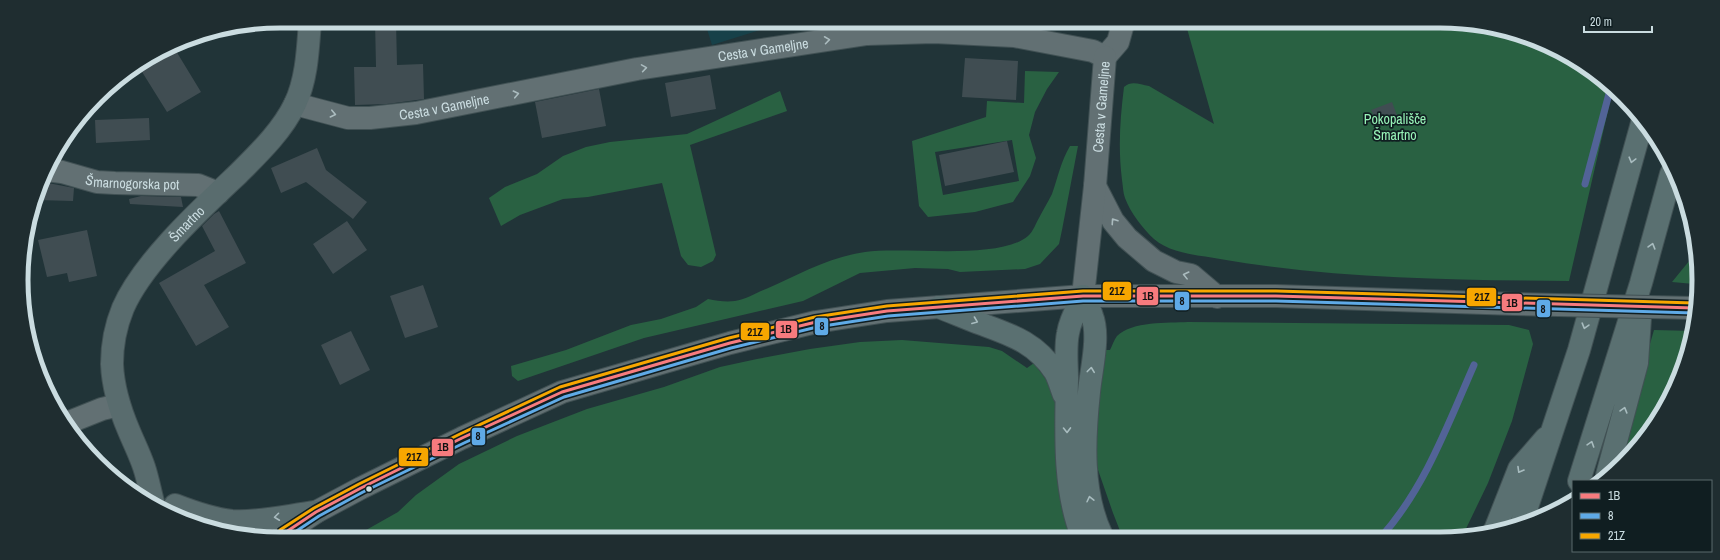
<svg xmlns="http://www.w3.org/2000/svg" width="1720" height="560" font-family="'Archivo Narrow',sans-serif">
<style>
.built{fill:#174149}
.green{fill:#296142;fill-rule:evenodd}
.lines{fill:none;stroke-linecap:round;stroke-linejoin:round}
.stream{stroke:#526397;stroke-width:7}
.building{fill:#404d52}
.minor-casing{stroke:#415154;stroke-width:24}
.major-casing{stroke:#415154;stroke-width:24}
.highway-casing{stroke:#415154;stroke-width:24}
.minor{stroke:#627073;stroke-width:22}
.major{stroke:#596c6e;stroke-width:22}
.highway{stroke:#5a7071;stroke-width:22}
.minor-bridge-casing{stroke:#415154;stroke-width:24;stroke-linecap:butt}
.minor-bridge{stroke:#627073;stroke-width:22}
.bus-1-casing{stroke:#101e21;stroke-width:6}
.bus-2-casing{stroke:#101e21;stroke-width:6}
.bus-3-casing{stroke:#101e21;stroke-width:6}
.bus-1{stroke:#f77b7e;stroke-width:3}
.bus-2{stroke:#5faae7;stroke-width:3}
.bus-3{stroke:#f7a600;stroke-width:3}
.oneway{stroke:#abbcbf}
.oneway2{stroke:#a8bcbf}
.oneway3{stroke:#a8babe}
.bus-dot{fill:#cadce0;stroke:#101e21;stroke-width:1.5}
.labels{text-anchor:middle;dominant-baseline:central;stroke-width:3.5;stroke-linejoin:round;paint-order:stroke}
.street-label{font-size:14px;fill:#cadce0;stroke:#101e21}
.park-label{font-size:14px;fill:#98f4b8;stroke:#101e21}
.rim{fill:none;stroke:#cadce0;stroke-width:5}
.line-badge{stroke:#101e21;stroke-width:1.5}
.pale-badge-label{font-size:11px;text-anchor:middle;font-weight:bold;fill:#111}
</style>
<rect width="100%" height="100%" fill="#213438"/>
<path class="built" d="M705,23H782L712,45Z"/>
<path class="green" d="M1186,25L1491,26L1584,65L1612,93L1569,281C1453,280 1335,279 1220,259C1199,255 1171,254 1154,239C1143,229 1130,212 1125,198C1123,193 1123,186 1122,180C1118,148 1120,119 1124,87C1132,80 1140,85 1149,86L1214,124Z
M1025,71L1059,72L1047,89L1035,112L1029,135L1036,158L1030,176L1013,202L975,212L928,217L919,206L912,141L986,117L987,101L1024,103ZM1012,140L1019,181L943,195L935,152Z
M780,91L787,111L690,145L716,255L713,261L701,267L688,265L681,256L662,183L588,197L563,199L520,215L501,226L489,198L505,187L537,174L563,156L586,147L610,142L687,134Z
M1070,146H1078L1062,230L1059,244L1040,264L1025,269L960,272L948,269L915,268L860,273L803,301L644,338L518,381L512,376L511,366L566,350L631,325L661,319L696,307L708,299C717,301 726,302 735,301C745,300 756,293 766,289C798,275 829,257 865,252C904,246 999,261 1028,236C1033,232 1036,223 1039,218C1043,210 1048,202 1052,194C1058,177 1061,161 1070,146Z
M1694,255V284L1672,282Z
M1188,322L1509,325L1529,330L1533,344L1512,421L1488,483L1462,537L1122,536L1113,513L1097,467L1096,400L1103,350H1110C1112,346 1114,340 1117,336C1132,321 1168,323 1188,322Z
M1654,330L1694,331L1664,409L1623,463L1616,468L1634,399Z
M902,340L989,347L1002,351L1027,368L1034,363L1047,381L1055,398L1056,422L1072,536L359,534L398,512L416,495L459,464L517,436L587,409L664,387L720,367L757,359L810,349L860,342Z"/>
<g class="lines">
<path class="stream" d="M1585,184L1610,90
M1640,441L1641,435
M1381,537C1425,488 1448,424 1474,365"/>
</g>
<path class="building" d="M375,21H396L397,65L423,64L424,99L387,104L355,105L354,67H376Z
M173,46L201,92L167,112L139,67Z
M965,58L1018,61L1016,100L962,97Z
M710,75L716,109L671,117L665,83Z
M599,89L606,126L542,138L535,102Z
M1392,102L1398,118L1378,126L1371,110Z
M149,118L150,140L96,143L95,120Z
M1007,141L1014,172L945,186L939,155Z
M317,148L326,170L367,202L353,219L306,182L281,193L271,168Z
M43,182L74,188L73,201L37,200Z
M141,196L181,197L183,207L130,204L129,199Z
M219,211L246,263L204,285L229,327L196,346L159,283L215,251L202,226L214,214Z
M347,221L367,250L333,274L313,244Z
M87,230L97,276L69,282L67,273L47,277L38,240Z
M423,285L438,327L405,338L390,296Z
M351,331L370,370L340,385L321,345Z"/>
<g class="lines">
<defs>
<g id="minor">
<path d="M1105,57L1118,42L1123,24"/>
<path id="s1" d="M295,104L348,118H370L416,113L637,69L867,34L934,32L1014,36L1093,51L1105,57"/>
<path id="s2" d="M46,170L62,172L97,182L115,183L198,185L218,193"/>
<path d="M1095,186L1113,221L1127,238L1154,261L1176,272L1191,275L1217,297"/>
<path id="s3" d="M1083,296L1095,186L1105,57"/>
<path d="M67,423L102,409L119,405"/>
<path d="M283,534L316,512L361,488L462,438L562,392L730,343L816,322L887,311L1083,296H1276L1515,304"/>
</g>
<g id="major">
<path id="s4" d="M153,502C150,491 148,479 144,467C140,455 134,443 129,431C120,410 113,388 112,364C112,346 116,325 123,308C143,262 201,209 238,174C259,153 282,131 295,104C307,79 308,48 310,21"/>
<path d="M175,505C193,512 213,519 232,521C257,523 290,515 316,512"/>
</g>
<path id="highway" d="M1083,296C1086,303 1090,309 1092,316C1100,336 1091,370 1089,392C1084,439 1081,492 1102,536
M939,307C951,312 964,317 976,322C1008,334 1035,341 1055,372C1059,379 1061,388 1064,395
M1607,475L1637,363L1640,318
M1579,481L1641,283L1671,174
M1522,522L1579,350L1642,123
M1495,530L1519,469L1546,438
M1082,536C1063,488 1066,430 1067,379C1067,364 1065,347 1068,333C1070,320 1077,308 1083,296"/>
</defs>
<use href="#minor" class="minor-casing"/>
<use href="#major" class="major-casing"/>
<use href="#highway" class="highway-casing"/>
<use href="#minor" class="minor"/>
<use href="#major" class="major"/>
<use href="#highway" class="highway"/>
<defs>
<path id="minor-bridge" d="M1515,304L1694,308"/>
</defs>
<use href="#minor-bridge" class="minor-bridge-casing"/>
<use href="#minor-bridge" class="minor-bridge"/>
<defs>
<path id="bus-1" d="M283,534L316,512L361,488L462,438L562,392L730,343L816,322L887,311L1083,296H1276L1694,308"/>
<path id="bus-2" d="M292,534L319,516L363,492L464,443L564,397L731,348L817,327L888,316L1083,301H1276L1694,313"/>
<path id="bus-3" d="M280,530L314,508L359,484L460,434L560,387L729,338L815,317L887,306L1083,291H1276L1694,303"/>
</defs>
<use href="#bus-1" class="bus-1-casing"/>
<use href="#bus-2" class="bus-2-casing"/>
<use href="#bus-3" class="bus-3-casing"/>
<use href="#bus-1" class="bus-1"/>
<use href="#bus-2" class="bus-2"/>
<use href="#bus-3" class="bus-3"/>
</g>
<defs><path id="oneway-chevron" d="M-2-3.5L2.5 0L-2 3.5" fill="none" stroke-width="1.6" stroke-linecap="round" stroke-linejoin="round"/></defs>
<g class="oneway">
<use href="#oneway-chevron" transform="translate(827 40) rotate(-8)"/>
<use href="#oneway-chevron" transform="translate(644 68) rotate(-9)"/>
<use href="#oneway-chevron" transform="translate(516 94) rotate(-12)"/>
<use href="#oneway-chevron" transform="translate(333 114) rotate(13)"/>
<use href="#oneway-chevron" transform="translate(1114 221) rotate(-124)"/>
<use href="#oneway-chevron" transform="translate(1186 275) rotate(-166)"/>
</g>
<g class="oneway2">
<use href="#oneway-chevron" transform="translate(1632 160) rotate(105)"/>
<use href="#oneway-chevron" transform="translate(1652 246) rotate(-74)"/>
<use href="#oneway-chevron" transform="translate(975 321) rotate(21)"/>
<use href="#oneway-chevron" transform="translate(1585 326) rotate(106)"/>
<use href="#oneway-chevron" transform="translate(1091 370) rotate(-83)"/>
<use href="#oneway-chevron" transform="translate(1624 410) rotate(-74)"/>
<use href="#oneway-chevron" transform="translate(1067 430) rotate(89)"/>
<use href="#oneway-chevron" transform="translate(1591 444) rotate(-72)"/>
<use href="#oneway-chevron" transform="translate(1520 470) rotate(120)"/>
<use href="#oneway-chevron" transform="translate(1090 499) rotate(-103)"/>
</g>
<use class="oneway3" href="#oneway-chevron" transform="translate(277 517) rotate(173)"/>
<circle class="bus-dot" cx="369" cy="489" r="3.5"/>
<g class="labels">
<g class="street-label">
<text stroke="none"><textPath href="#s1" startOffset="476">Cesta v Gameljne</textPath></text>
<text stroke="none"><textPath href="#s1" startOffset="152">Cesta v Gameljne</textPath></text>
<text stroke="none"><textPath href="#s3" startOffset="190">Cesta v Gameljne</textPath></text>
<text stroke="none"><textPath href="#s2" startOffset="88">Šmarnogorska pot</textPath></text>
<text stroke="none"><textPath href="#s4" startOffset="308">Šmartno</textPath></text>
</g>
<g class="park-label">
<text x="1395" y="119">Pokopališče<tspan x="1395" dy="16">Šmartno</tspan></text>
</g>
</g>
<path d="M0 0H1720V560H0ZM280 28H1440A252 252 0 0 1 1692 280V280A252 252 0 0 1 1440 532H280A252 252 0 0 1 28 280V280A252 252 0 0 1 280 28Z" fill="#1f2d30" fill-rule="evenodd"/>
<path class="rim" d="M280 28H1440A252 252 0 0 1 1692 280V280A252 252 0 0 1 1440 532H280A252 252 0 0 1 28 280V280A252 252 0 0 1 280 28Z"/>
<g class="line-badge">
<rect x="1102" y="281" width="30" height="20" rx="4" fill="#f7a600"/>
<rect x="1136" y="286" width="23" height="20" rx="4" fill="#f77b7e"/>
<rect x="1466" y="287" width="31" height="20" rx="4" fill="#f7a600"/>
<rect x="1174" y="291" width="16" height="20" rx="4" fill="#5faae7"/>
<rect x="1501" y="293" width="22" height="19" rx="4" fill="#f77b7e"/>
<rect x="1536" y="299" width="15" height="19" rx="4" fill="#5faae7"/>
<rect x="814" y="317" width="15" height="19" rx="4" fill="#5faae7"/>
<rect x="775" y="320" width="23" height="19" rx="4" fill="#f77b7e"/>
<rect x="740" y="322" width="30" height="19" rx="4" fill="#f7a600"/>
<rect x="471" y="427" width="15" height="19" rx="4" fill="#5faae7"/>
<rect x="431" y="438" width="23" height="19" rx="4" fill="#f77b7e"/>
<rect x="398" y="447" width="31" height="20" rx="4" fill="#f7a600"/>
</g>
<g class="pale-badge-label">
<text x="1117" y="295">21Z</text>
<text x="1148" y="300">1B</text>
<text x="1482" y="301">21Z</text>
<text x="1182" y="305">8</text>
<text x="1512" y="307">1B</text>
<text x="1543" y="313">8</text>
<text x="822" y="330">8</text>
<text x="786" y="333">1B</text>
<text x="755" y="336">21Z</text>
<text x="478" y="440">8</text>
<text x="443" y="451">1B</text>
<text x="414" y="461">21Z</text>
</g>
<rect x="1572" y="480" width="140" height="72" fill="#101e21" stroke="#5a6a6d"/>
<rect x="1580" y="493" width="20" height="6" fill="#f77b7e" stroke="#5a6a6d"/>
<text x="1608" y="500" font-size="12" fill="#cadce0">1B</text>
<rect x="1580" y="513" width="20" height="6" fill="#5faae7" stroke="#5a6a6d"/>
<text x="1608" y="520" font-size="12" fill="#cadce0">8</text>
<rect x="1580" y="533" width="20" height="6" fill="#f7a600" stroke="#5a6a6d"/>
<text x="1608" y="540" font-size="12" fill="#cadce0">21Z</text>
<path d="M1584 26v6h68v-6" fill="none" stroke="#cadce0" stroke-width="2"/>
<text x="1590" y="26" font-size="12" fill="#cadce0" stroke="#101e21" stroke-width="3" paint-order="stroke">20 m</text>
</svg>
